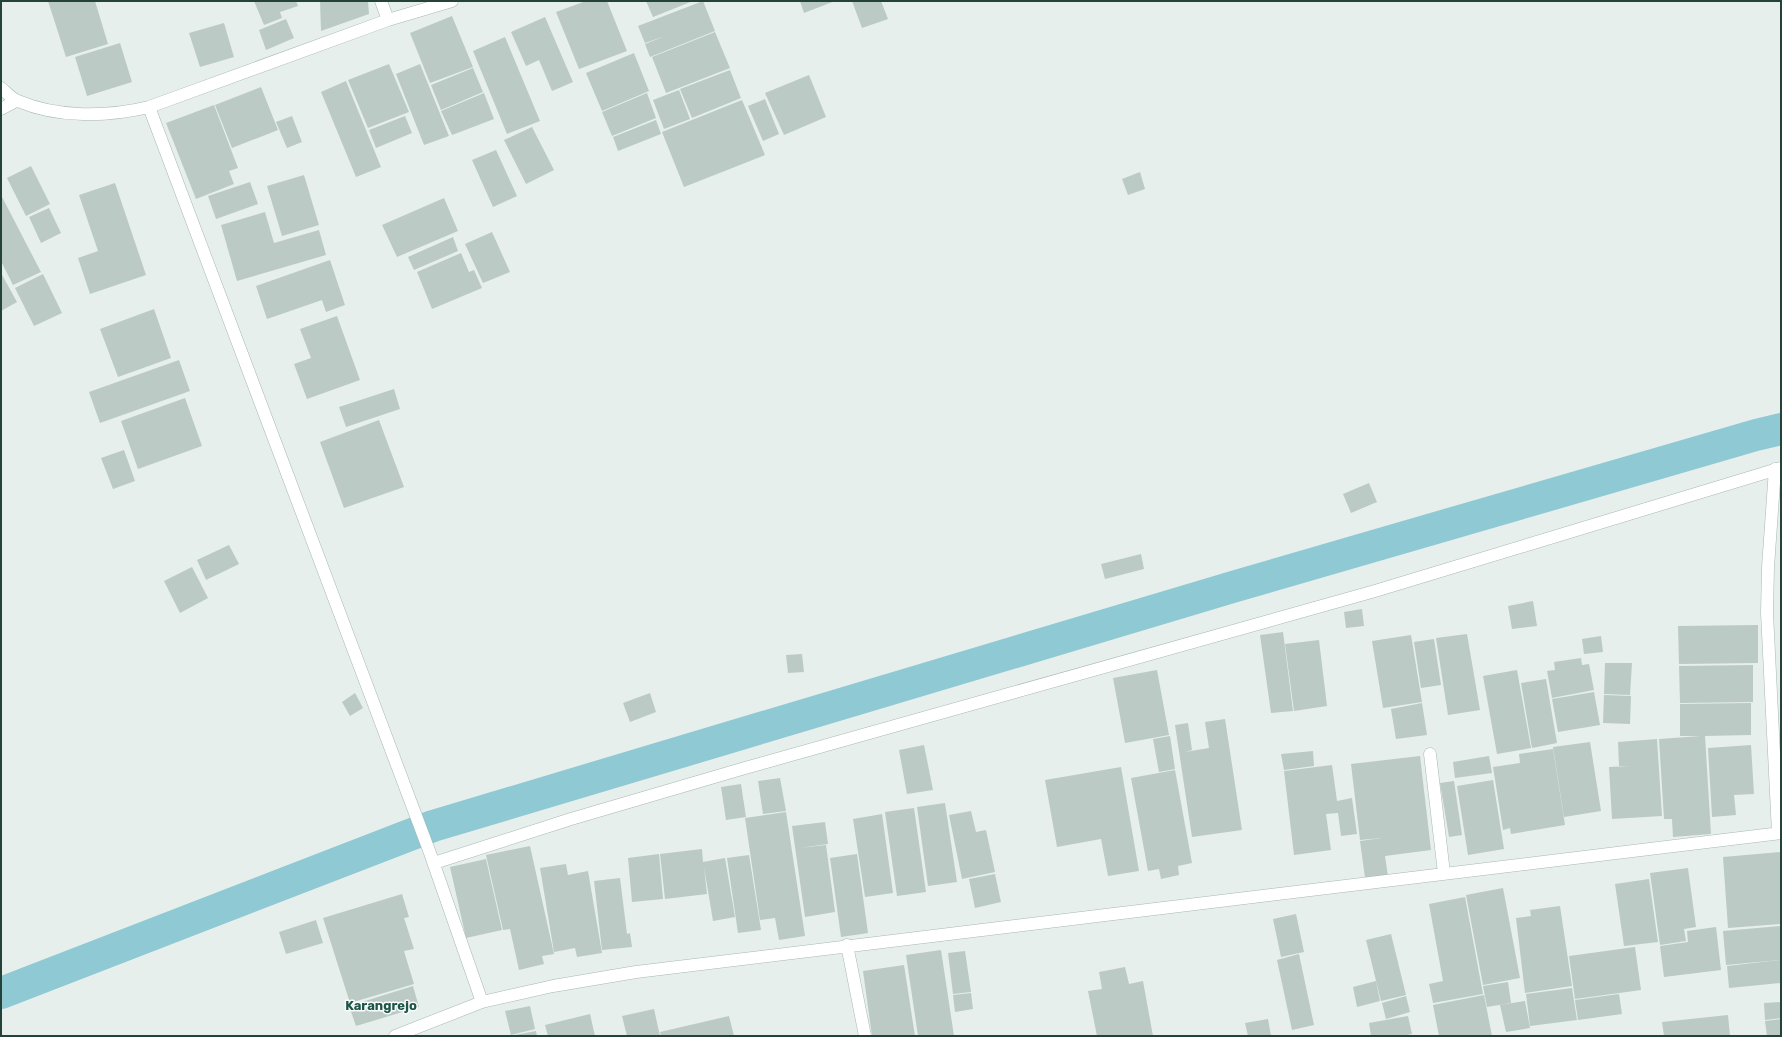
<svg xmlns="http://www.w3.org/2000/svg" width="1782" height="1037" font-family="Rubik,sans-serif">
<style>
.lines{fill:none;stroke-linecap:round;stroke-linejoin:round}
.canal{stroke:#8ec9d4;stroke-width:32}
.building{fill:#bbcac4}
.service-casing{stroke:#a8b8b2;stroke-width:13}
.minor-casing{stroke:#a8b8b2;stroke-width:13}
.service{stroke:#fff;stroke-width:12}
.minor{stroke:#fff;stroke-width:12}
.labels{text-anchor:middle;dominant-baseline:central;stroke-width:3;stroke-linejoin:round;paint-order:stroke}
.quarter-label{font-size:13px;font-weight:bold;fill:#1f5548;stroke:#f7fbf9}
</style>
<rect width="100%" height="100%" fill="#e6efeb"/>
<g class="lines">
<path class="canal" d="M1,993L433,826L1236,586L1756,435L1781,429"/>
</g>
<path class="building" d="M48,1H95L108,44L66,57Z
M254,1H296L298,6L280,12L282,18L264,25Z
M320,1H368L369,14L321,31Z
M586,1H607L627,51L579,69L556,12Z
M646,1H693L653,17Z
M703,1L715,31L650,57L645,44L665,36L645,43L638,26Z
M800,1H835L804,13Z
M852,1H881L888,19L862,28Z
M452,16L473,67L430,83L410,33Z
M545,17L573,82L552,91L539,60L526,66L511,32Z
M286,19L294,38L266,50L259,30Z
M224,23L234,57L200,67L189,33Z
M715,32L730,68L666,93L652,57Z
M505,37L540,121L507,134L473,51Z
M120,43L132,82L87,96L75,57Z
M634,53L649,91L602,111L586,73Z
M389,64L409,112L368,128L348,80Z
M420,64L449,136L424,145L396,74Z
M473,68L483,92L441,110L431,85Z
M730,70L741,98L692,118L680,89Z
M809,75L826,117L784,135L765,93Z
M346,81L381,167L356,177L321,92Z
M261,87L278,130L232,148L215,105Z
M679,90L690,119L664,129L653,100Z
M484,93L494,119L452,135L441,111Z
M647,93L656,118L612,136L602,112Z
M765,99L779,134L763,141L748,106Z
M742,100L765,155L684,187L662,132Z
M214,105L238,168L229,171L234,184L196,199L166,123Z
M292,116L302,142L287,148L276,122Z
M405,116L412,133L376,148L369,130Z
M656,120L661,134L618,151L613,137Z
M532,127L554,170L526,184L504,140Z
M496,150L517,196L493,207L472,160Z
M31,166L50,204L26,216L7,178Z
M1140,172L1145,189L1128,195L1122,179Z
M304,175L319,225L282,236L267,186Z
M250,182L258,204L216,219L208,196Z
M115,183L146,275L90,294L78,258L98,251L79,195Z
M1,195L41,272L13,285L1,261Z
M444,198L458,231L397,257L382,225Z
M49,208L61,233L41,243L29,217Z
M265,212L274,243L319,230L326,255L237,281L221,225Z
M492,232L510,272L483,283L465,244Z
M453,237L458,251L414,270L408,257Z
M461,253L469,272L474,270L482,288L432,309L417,272Z
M330,260L345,305L326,312L322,300L267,319L256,286Z
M1,273L17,302L1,311Z
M43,274L62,313L34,326L15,288Z
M154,309L171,358L118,377L100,329Z
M337,316L360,380L307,399L294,364L311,358L300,329Z
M179,360L190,391L100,423L89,392Z
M394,389L400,409L346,427L339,407Z
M185,398L202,446L138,469L121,421Z
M379,420L404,487L344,508L320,442Z
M124,450L135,481L113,489L101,458Z
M1369,483L1377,502L1351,513L1343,494Z
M229,545L239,564L206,580L197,560Z
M1141,554L1144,569L1105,579L1101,564Z
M192,567L208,598L180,613L164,581Z
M1533,601L1537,626L1512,629L1508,606Z
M1362,609L1364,626L1346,628L1344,612Z
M1758,625V663L1679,664L1678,626Z
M1283,632L1293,711L1271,713L1260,635Z
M1467,634L1480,710L1448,715L1436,638Z
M1411,635L1422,702L1383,708L1372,641Z
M1601,636L1603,652L1584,654L1582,639Z
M1434,639L1441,685L1421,688L1414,642Z
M1319,640L1327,706L1294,711L1285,644Z
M802,654L804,672L788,673L786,655Z
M1581,658L1582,665L1589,664L1594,690L1552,698L1547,671L1555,670L1554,662Z
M1605,663H1632L1630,695L1604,694Z
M1753,665V702L1680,703L1679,666Z
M1157,670L1169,735L1125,743L1113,678Z
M1517,670L1531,748L1497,754L1483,676Z
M1546,679L1557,743L1532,748L1521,683Z
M1594,692L1600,725L1558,732L1552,699Z
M355,693L363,708L350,716L342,702Z
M650,693L656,712L630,722L623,703Z
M1604,695L1631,696L1630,724L1603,723Z
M1422,703L1427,735L1396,739L1391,709Z
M1751,703V735L1705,736L1711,834L1673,837L1672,819H1664L1659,739L1701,736H1680V704Z
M1225,719L1242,830L1192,837L1175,725L1188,723L1192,750L1185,752L1209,748L1205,722Z
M1170,736L1175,769L1159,772L1153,739Z
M1657,739L1662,816L1612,819L1609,767L1629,766H1619L1618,742Z
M1590,742L1601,811L1564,817L1553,747Z
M924,745L933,790L907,794L899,750Z
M1751,745L1754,794L1734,795L1736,815L1712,817L1708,748Z
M1553,749L1565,825L1511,834L1510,828L1503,830L1493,767L1520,763L1519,754Z
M1313,751L1314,766L1284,770L1281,754Z
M1420,756L1431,850L1385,856L1388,876L1365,878L1360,841L1382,838L1360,840L1351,764Z
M1489,756L1492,773L1455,778L1453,762Z
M1332,765L1337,801L1352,798L1357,834L1341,836L1338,813L1326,814L1331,850L1294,855L1284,771Z
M1121,767L1139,871L1108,876L1101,839L1057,847L1045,780Z
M1175,770L1192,863L1178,866L1179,875L1161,879L1159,869L1148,871L1131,778Z
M780,778L786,811L763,814L758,781Z
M1493,780L1504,849L1468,855L1457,786Z
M1454,781L1462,835L1449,837L1440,783Z
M741,784L746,817L726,820L721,787Z
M945,803L957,882L928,886L917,807Z
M914,808L926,892L897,896L885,812Z
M971,811L976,832L986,830L995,872L962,879L949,815Z
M786,812L805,936L779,940L775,918L760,920L745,818Z
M882,814L893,893L865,897L853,819Z
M825,822L828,844L799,848L826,845L835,912L805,917L792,826Z
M530,846L554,954L542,956L544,964L519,970L510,929L503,930L486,855Z
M702,849L703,862L725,858L735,917L713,921L704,867L707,894L665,899L660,854Z
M1781,852V924L1728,928L1723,857Z
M659,854L663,899L632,902L628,858Z
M857,854L868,933L841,937L830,858Z
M749,855L761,930L738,933L727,858Z
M486,859L502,930L466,938L450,867Z
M566,864L568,875L588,871L602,953L577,957L575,948L554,952L540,868Z
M1688,868L1696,927L1684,929L1686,941L1660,945L1650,873Z
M995,874L1001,902L975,908L969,879Z
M620,878L627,934L630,933L632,947L602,950L594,881Z
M1649,879L1658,942L1624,946L1615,884Z
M1503,888L1520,978L1483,985L1466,895Z
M402,894L409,917L404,918L414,949L404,951L414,984L350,1003L323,918Z
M1465,897L1483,994L1433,1003L1429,984L1443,981L1429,904Z
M1560,906L1572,986L1525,993L1516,918L1531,916L1530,910Z
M1296,914L1304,952L1281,957L1273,919Z
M316,920L323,943L286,954L279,932Z
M1781,926V960L1726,965L1723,931Z
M1716,927L1721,970L1664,977L1660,946L1688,942L1687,931Z
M1391,934L1406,995L1381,1001L1366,940Z
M1635,947L1641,990L1575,999L1569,956Z
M941,950L954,1036H918L906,955Z
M965,951L971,992L953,994L948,953Z
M1299,954L1314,1025L1292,1030L1277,960Z
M1781,960V983L1729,988L1727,966Z
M904,965L915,1036H872L863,971Z
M1125,967L1129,984L1143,981L1153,1036H1097L1088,991L1102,989L1099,972Z
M1376,981L1380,1001L1357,1007L1353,987Z
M1508,982L1511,1003L1487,1007L1483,986Z
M413,986L419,1007L356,1026L349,1006Z
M1572,988L1577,1020L1530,1026L1526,994Z
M971,993L973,1009L955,1012L953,995Z
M1619,994L1622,1014L1578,1020L1575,1000Z
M1484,995L1492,1036H1439L1433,1005Z
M1406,996L1410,1012L1386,1019L1382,1003Z
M1525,1001L1530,1028L1506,1032L1500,1005Z
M1781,1002V1018L1765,1020L1764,1003Z
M530,1006L535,1029L511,1035L505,1011Z
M654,1009L660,1036H627L622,1016Z
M590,1014L595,1036H548L545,1025Z
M1728,1015L1730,1036H1664L1662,1022Z
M729,1016L734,1036H661L660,1032Z
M1408,1016L1412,1034L1402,1036H1371L1369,1023Z
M1268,1019L1271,1036H1248L1245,1023Z
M1781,1019V1036H1767L1765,1021Z
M536,1031L537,1036H515V1035Z"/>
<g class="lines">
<defs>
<path id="service" d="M1430,754L1444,873"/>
<path id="minor" d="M381,1L388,20
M1,88C6,92 12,99 18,101C58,118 107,117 149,107L388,20L452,1
M149,107L430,853L482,1002
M1,109L16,101
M1775,469L1768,567L1767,613L1778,833
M434,863L571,819L745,768L1375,591L1781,468
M847,945L865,1036
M395,1036L482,1002L553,986L636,972L1781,833"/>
</defs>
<use href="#service" class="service-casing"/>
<use href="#minor" class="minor-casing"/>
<use href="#service" class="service"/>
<use href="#minor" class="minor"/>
</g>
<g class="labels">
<g class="quarter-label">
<text x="381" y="1005">Karangrejo</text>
</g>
</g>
<rect width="1782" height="1037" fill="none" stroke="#24423a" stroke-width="4"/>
</svg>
